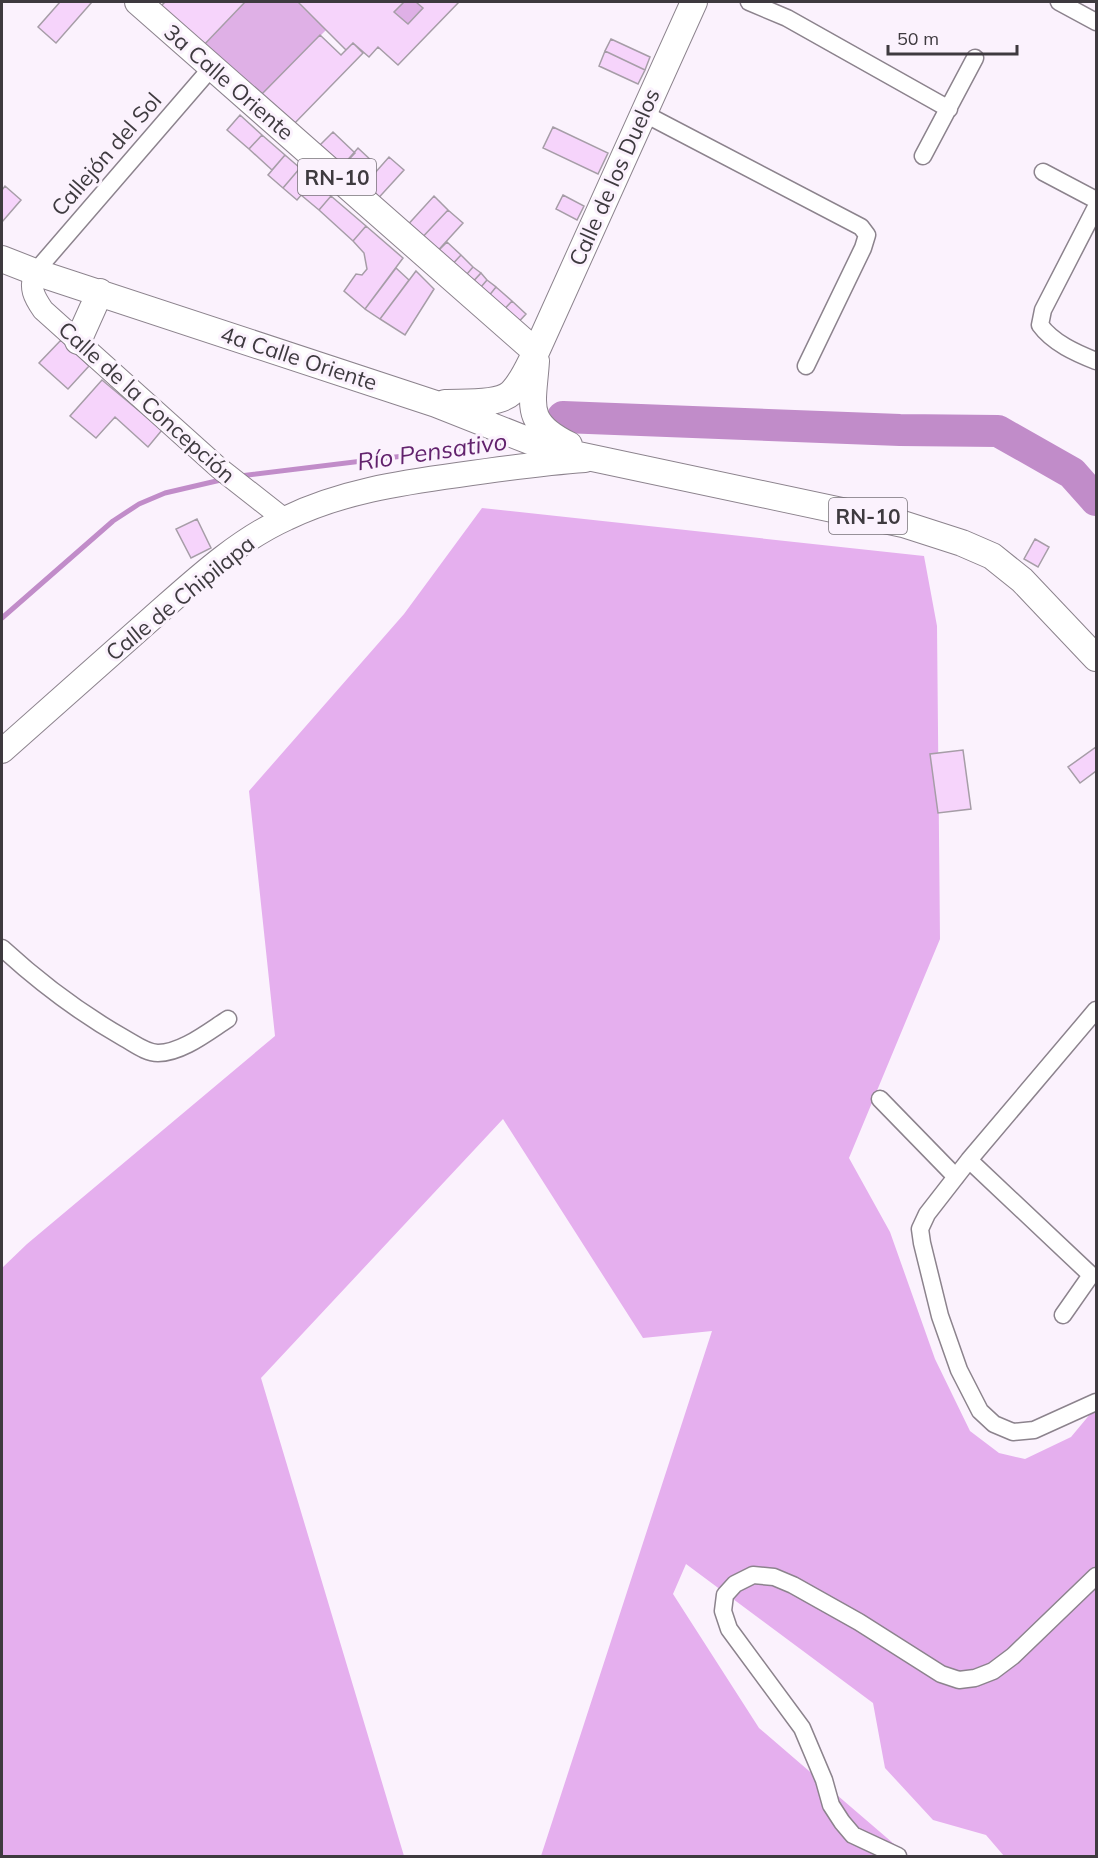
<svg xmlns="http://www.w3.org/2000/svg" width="1098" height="1858" font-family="Mulish,sans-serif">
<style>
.green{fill:#dfb0e6}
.forest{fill:#e5afee}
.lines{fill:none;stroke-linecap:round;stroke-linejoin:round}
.stream{stroke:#c18cc9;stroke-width:5}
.river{stroke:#c18cc9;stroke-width:32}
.building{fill:#f6d4fb;stroke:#a69da7;stroke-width:1.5}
.minor-casing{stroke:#8c838d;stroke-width:19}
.tertiary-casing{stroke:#8c838d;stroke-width:23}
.secondary-casing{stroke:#8c838d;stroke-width:26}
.primary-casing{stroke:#8c838d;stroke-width:28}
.minor{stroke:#fff;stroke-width:16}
.tertiary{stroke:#fff;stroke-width:21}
.secondary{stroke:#fff;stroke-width:24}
.primary{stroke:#fff;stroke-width:26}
.labels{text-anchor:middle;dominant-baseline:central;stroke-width:6;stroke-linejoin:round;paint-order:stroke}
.shield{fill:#fbf2fd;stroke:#777178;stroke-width:1.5}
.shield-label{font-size:21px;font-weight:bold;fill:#3e3a3f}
.street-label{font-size:22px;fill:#3e3a3f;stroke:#fbf2fd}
.water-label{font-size:24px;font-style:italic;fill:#62226d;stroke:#fbf2fd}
</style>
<rect width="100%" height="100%" fill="#fbf2fd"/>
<path class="green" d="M245,2H297L326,30L258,99L201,48Z
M404,2H416L423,8L408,24L394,12Z"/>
<path class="forest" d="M482,508L924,556L937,626L940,939L849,1158L890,1232L935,1359L970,1431L999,1453L1025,1459L1071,1437L1096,1407V1856H1004L986,1835L933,1820L885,1768L873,1703L686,1564L673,1594L759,1728L908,1856H541L712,1331L643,1338L503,1119L261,1378L404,1856H2V1268L27,1244L275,1036L249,791L404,614Z"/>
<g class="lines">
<path class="stream" d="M548,424L563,417
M240,476L510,443
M2,618L113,521L139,504L165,493L225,479"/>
<path class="river" d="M563,417L900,430L998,431L1072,473L1096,500"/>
</g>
<path class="building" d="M60,2H92L56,43L38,27Z
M165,2H245L201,48L159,8Z
M300,2H404L394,12L408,24L423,8L416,2H459L398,65L378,47L369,57L353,43L346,50L299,3Z
M320,35L341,55L353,43L363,53L291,127L260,96Z
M611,39L650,57L645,70L605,51Z
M605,51L645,70L638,84L599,66Z
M240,115L262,135L249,149L227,130Z
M553,127L608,153L598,174L543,148Z
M333,132L355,153L337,172L315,150Z
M262,135L285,155L272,170L249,149Z
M358,148L375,164L354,187L337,172Z
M285,155L300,168L283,188L268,175Z
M389,157L404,170L373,204L359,191Z
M300,168L314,180L297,200L283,188Z
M314,180L331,196L319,210L301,195Z
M5,186L21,200L2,222V190Z
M563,195L584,206L577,220L556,209Z
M331,196L366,226L353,241L319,210Z
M434,196L448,210L418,242L404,229Z
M448,210L463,223L433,256L418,242Z
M366,226L403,258L365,309L344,291L356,274L362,275L367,269L364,253L353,241Z
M447,242L461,255L448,269L433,256Z
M461,255L473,267L461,281L448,269Z
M473,267L481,273L468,287L461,281Z
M396,268L409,280L380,319L365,309Z
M416,271L434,289L405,335L380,319Z
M481,273L487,280L475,294L468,287Z
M487,280L496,287L484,302L475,294Z
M496,287L512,301L499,315L484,302Z
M512,301L526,314L513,328L499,315Z
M61,340L89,366L68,389L39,363Z
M102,380L162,430L148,447L115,417L96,438L70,416Z
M197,519L211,548L191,558L176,529Z
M1035,539L1049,547L1038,567L1024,559Z
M1096,747V771L1080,783L1068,767Z
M963,750L971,809L938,813L930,754Z"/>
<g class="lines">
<defs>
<path id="minor" d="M749,2L787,18L949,109
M1059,2L1096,22
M643,113L861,227L867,235L863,248L806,366
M923,156L975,58
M1043,172L1096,200
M1096,207L1043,310L1040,325C1053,343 1076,353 1096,361
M35,272L212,67
M2,948C39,982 80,1013 124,1038C135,1044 146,1053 158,1053C182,1053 209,1031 228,1019
M1096,1010L969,1160L927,1214L920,1229L922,1243L940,1316L959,1370L980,1411L994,1424L1013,1432L1034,1430L1096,1402
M880,1099L956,1177
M969,1160L1091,1275L1063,1315
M898,1856L853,1835L842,1822L831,1805L824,1780L802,1728L729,1629L723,1611L725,1595L735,1584L753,1575L774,1577L793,1585L859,1622L941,1674L959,1680L975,1678L993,1671L1013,1656L1096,1576"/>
<path id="tertiary" d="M35,272C29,288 34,297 43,310L219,468L284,519"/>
<path id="secondary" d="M2,751C52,707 102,662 152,618C193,582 236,541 287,518C341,492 399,483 458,475C500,469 542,463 585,460"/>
<path id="primary" d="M138,2L536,352
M2,259L35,272L436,404L550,449L903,524L962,543L992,556L1022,580L1096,658
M78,341L100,292
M536,361C533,406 523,422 569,445
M445,403C463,402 498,405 511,393C522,383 529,365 536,352L694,2"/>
</defs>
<use href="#minor" class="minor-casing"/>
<use href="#tertiary" class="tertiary-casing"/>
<use href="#secondary" class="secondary-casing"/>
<use href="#primary" class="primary-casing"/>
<use href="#minor" class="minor"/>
<use href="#tertiary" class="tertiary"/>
<use href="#secondary" class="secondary"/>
<use href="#primary" class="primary"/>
</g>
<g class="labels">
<g class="shield">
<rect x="298" y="159" width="78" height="36" rx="4.5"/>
<rect x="829" y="498" width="78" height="36" rx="4.5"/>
</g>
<g class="shield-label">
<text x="337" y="177">RN-10</text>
<text x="868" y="516">RN-10</text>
</g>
<g class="street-label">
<text transform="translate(229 82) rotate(41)">3a Calle Oriente</text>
<text transform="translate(106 154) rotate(-49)">Callejón del Sol</text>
<text transform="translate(614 177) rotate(-66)">Calle de los Duelos</text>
<text transform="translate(299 358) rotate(18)">4a Calle Oriente</text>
<text transform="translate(147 402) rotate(42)">Calle de la Concepción</text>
<text transform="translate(180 598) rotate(-39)">Calle de Chipilapa</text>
</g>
<g class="water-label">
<text transform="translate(432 451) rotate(-8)">Río Pensativo</text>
</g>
</g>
<rect width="1098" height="1858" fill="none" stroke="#3e3a3f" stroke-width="6"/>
<path d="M888 45v9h129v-9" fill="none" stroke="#3e3a3f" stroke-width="3"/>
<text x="897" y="45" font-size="18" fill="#3e3a3f" stroke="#fbf2fd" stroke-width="4.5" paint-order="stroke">50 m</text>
</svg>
